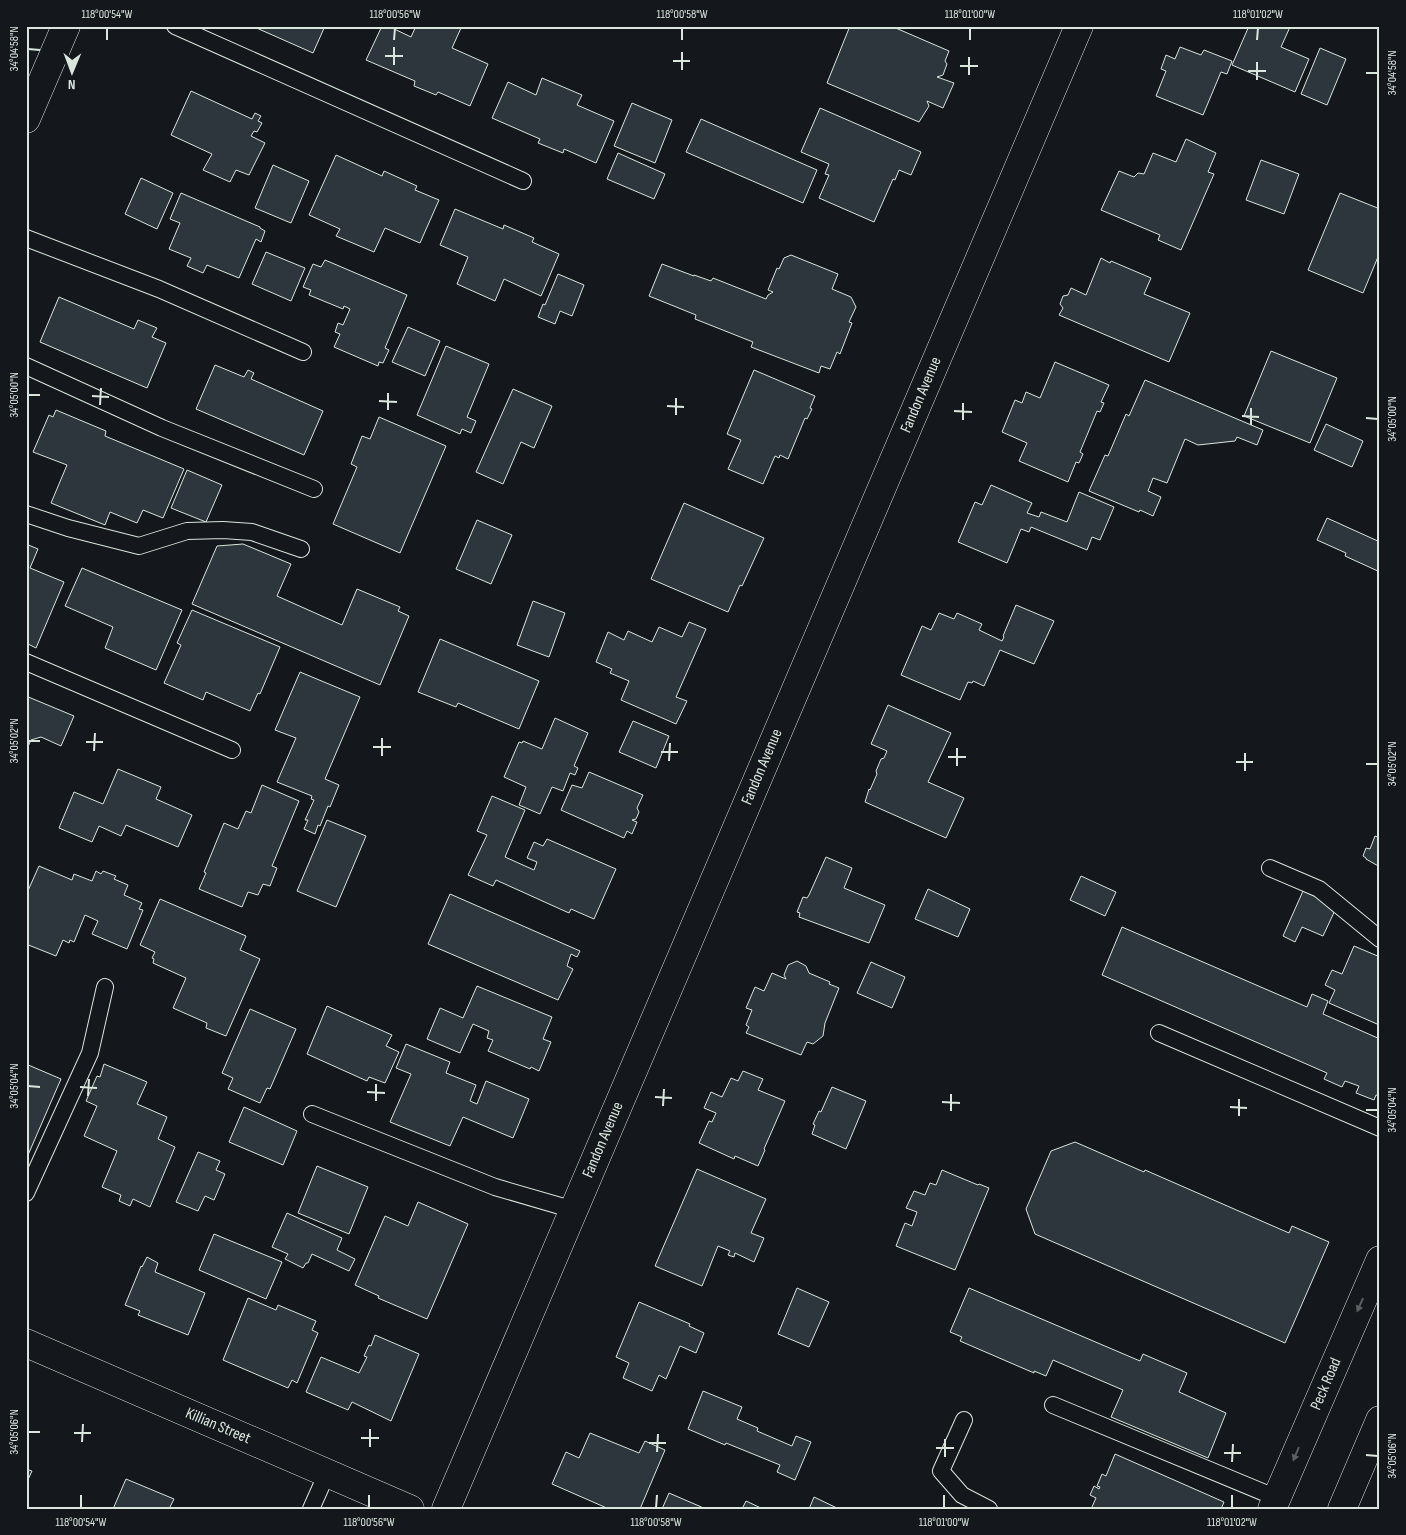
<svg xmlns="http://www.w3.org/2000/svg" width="1406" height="1535" font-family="'Sofia Sans Condensed',sans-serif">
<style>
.building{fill:#2c363c;stroke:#d8e6dc}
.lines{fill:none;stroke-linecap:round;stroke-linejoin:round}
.service-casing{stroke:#d8e6dc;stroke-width:18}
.minor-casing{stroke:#d8e6dc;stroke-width:29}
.secondary-casing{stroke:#d8e6dc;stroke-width:29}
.service{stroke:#14181c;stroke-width:16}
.minor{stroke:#14181c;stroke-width:28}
.secondary{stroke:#14181c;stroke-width:28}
.oneway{fill:#59605f}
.ticks{fill:none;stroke:#d8e6dc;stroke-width:2}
.labels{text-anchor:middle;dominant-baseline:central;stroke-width:4;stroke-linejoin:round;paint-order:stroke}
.street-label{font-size:16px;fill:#d8e6dc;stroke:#14181c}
.neatline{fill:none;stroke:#d8e6dc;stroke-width:2}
.ticks-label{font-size:12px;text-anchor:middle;fill:#d8e6dc}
</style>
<rect width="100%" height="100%" fill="#14181c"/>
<path class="building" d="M252,26H325L313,53Z
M382,26H388L411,37L416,26H457L461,28L452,48L488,64L470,106L438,92L436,95L414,86L415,81L366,60Z
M850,26H891L949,51L945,61L947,64L943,75L937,77L954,83L943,108L927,101L929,106L919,122L827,83Z
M1249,26L1290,27L1281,47L1309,59L1295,92L1232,65Z
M1180,47L1201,55L1204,50L1232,61L1227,74L1221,72L1203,115L1156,96L1166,71L1161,69L1166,55L1175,59Z
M1320,48L1346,59L1327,105L1301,94Z
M542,78L582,95L577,105L614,121L596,163L564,149L563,153L538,143L540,139L492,118L508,82L536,95Z
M191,91L252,119L255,113L261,116L258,121L262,123L257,132L254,131L251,136L265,143L249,175L236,170L230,182L203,170L212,154L171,135Z
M632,103L672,120L655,163L614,146Z
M820,108L921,152L911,175L899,170L895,180L893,179L874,222L819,198L829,175L825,174L829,164L801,152Z
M701,119L817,170L803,203L686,152Z
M1186,139L1216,153L1208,172L1214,174L1181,250L1158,240L1160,235L1101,210L1119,171L1134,177L1138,173L1144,174L1153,153L1176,162Z
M618,153L665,174L654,199L607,179Z
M336,155L382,176L384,171L417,186L415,190L439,200L420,243L385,228L374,252L336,236L340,229L309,215Z
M1261,160L1299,174L1284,214L1246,200Z
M273,165L309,181L291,223L255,208Z
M141,178L173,193L157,229L125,214Z
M181,193L260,227V228L265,231L261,242L256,239L239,278L207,265L203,273L187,266L191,258L169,249L180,223L170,219Z
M1340,193L1380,209V252L1363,293L1308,270Z
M455,209L503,229L504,225L534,238L532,242L559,254L541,296L504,279L495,301L457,284L468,257L440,245Z
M266,252L305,268L291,301L252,284Z
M791,255L838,274L832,289L851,297L856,307L849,322L852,323L840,354L837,352L830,369L821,366L819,373L751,347L753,342L695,319L696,315L649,296L662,264L694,276V275L711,281L713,278L766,299L768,295L773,292L768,290L777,268L779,269L784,258Z
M1101,258L1110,263L1111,261L1151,278L1144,294L1190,313L1169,362L1059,315L1063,308L1060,304L1063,296L1068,295L1071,288L1086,295Z
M325,260L407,295L385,348L389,350L383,363L379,362L378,366L334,347L340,334L335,332L338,323L343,325L350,309L344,306L343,309L309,295L311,290L303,287L313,264L321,267Z
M558,274L584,285L572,316L560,311L555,324L538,317L543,304L545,305Z
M59,297L134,329L138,320L157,328L152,337L166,343L147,388L40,342Z
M408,327L440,341L425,376L392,362Z
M446,346L489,364L467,417L476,421L471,433L462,429L460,434L417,415Z
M1271,351L1337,378L1310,443L1244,416Z
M1055,362L1109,385L1101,402L1104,403L1100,412L1097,411L1080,452L1083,454L1079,463L1076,462L1068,482L1019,461L1027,443L1002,432L1015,400L1022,403L1026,392L1040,398Z
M215,365L244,377L248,370L254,373L251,379L323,411L304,455L196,409Z
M754,370L815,396L810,408L812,409L807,419L805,418L788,459L780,455L779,458L775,456L763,484L728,469L741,440L727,434Z
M1145,380L1263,430L1257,445L1237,437L1235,441L1198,445L1185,439L1167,483L1153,478L1148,491L1161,497L1153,516L1140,510L1139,512L1089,491L1105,455L1108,456L1126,414L1129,416Z
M513,389L552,406L534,448L521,442L503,484L476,472Z
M56,410L106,431L105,436L184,469L163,518L143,510L137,523L110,512L105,525L51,503L67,465L33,452L49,415L53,417Z
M379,417L446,446L400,553L333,524L357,467L351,464L362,436L370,439Z
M1326,424L1363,441L1352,467L1314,450Z
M187,470L222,485L206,522L171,508Z
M991,485L1032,503L1027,513L1039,517L1041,512L1067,522L1079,492L1114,507L1100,540L1092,537L1087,550L1031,527L1029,532L1021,529L1007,563L958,542L975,502L982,505Z
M684,503L764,538L742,586L740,585L728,612L651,579Z
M1327,518L1380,542V572L1345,556L1346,553L1317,540Z
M477,520L512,535L491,584L456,569Z
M26,544L38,549L30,568L64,582L36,648L26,643Z
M243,544L291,564L277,596L342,625L357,589L400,607L398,611L409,616L380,685L192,604L217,546Z
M82,568L182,610L156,670L105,648L113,627L65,606Z
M533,601L565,613L549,657L517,645Z
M1016,605L1054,621L1034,664L1000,650L984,686L973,681L972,683L968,682L960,700L901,675L922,626L931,630L939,613L954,619L957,613L982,624L979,630L1002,641L1004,637L1003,636Z
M192,610L280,647L260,694L258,693L250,711L206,692L203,700L164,683L181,645L177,643Z
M689,622L706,629L676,697L687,701L676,724L621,700L629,681L610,673L612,669L596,662L608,632L624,640L628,631L652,642L659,627L682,637Z
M440,639L539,681L519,729L458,703L456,707L418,692Z
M300,672L360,697L325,779L339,785L330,807L328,806L320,826L318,825L315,834L304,829L308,820H305L314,800L311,799L312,796L277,782L296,738L275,730Z
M26,696L74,716L61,746L41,737L31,740L26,751Z
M888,705L951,733L928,782L964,798L946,838L865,802L869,789L870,790L877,774L876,771L881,759L884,758L887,751L871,744Z
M555,718L588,733L574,766L578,768L575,775L570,773L563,791L552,787L540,814L519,805L526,787L504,777L519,742L522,743L523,741L542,749Z
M633,721L669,736L656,768L619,752Z
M118,769L161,787L156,799L192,815L178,847L126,825L121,836L99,826L92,842L59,828L74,792L103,804Z
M589,772L643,795L637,808L639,812L636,819L632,820L637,822L632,834L627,831L624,838L561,810L572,785L582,788Z
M262,785L299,801L272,866L277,868L270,886L263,884L258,895L248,892L242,907L199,889L206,873L204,872L224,823L238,829L246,811L251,813Z
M492,796L525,810L505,857L534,870L537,862L527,858L534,842L543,846L547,839L616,869L594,919L571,909L569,913L496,880L493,886L468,875L487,835L477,831Z
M327,820L366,836L336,907L297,891Z
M1375,836L1380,838V867L1366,859V858L1363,856L1366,848L1370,849Z
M826,857L852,868L844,888L885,905L869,943L799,917L800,913L797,912L803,897L807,898L809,895Z
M39,866L72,880L74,874L92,881L96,871L101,874L103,871L116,876L114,879L128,885L124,895L142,903L139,909L143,910L127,949L92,934L98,921L85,915L74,942L70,940L69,943L63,940L56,956L26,944V895Z
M1081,876L1116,892L1105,916L1070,900Z
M928,889L970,909L958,937L915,919Z
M1303,891L1337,906L1323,936L1302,927L1295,942L1283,936Z
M450,894L580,951L577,957L571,954L567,966L573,969L558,1000L428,944Z
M160,899L246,936L240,950L260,959L226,1036L206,1028L207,1023L173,1008L186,978L153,963L154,959L152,958L155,952L140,945Z
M1122,927L1307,1007L1312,994L1328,1001L1323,1014L1380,1039V1096L1376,1095L1374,1100L1356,1093L1359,1086L1345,1081L1342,1087L1324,1079L1327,1073L1102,975Z
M1354,946L1380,957V1019L1377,1024L1329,1003L1335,990L1325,985L1332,970L1342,974Z
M797,961L806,966L809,973L830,982L829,984L839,988L825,1023L823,1036L813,1044L807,1042L801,1055L746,1033L749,1027L746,1025L752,1010L746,1008L755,987L764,991L772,973L786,979L784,975L788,965Z
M871,962L905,977L892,1008L857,993Z
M477,986L552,1017L543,1039L551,1042L539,1071L531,1067L530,1069L488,1051L493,1040L487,1038L489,1031L473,1024L460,1053L427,1039L440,1008L463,1018Z
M327,1006L392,1035L386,1046L399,1052L385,1083L369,1077L367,1081L307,1054Z
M250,1009L296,1029L270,1089L267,1088L260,1103L228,1089L233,1078L222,1073Z
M406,1044L450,1062L446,1073L476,1085L470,1101L477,1104L486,1081L529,1099L513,1138L463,1117L450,1146L390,1122L411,1074L396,1068Z
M26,1064L61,1079L28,1155L26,1154Z
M104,1064L147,1082L137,1104L167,1117L158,1139L175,1147L150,1207L133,1199L130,1206L119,1201L121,1195L102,1187L117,1151L84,1136L97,1106L86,1101L97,1076L100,1077Z
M743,1071L763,1079L758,1090L785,1101L764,1149L765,1150L758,1166L735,1156L734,1159L699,1143L709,1121L712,1122L716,1113L704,1108L711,1092L722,1097L731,1078L738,1081Z
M832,1087L866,1101L846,1149L812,1134L815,1125L813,1124L819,1111L821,1112Z
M244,1107L297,1131L283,1165L229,1142Z
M1075,1142L1144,1172L1145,1170L1289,1233L1292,1226L1329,1242L1285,1343L1035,1234L1026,1209L1051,1151Z
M198,1152L220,1161L216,1170L225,1174L214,1200L205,1196L198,1211L176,1202Z
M317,1166L368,1187L349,1234L298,1213Z
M697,1169L766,1199L751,1233L764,1238L754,1262L735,1253L734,1257L728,1255L730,1251L718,1246L702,1286L655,1266Z
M942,1170L978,1185L979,1184L989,1188L955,1270L896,1246L905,1223L912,1226L917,1212L906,1208L914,1191L925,1195L930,1183L936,1185Z
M418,1202L468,1224L427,1319L378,1298L379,1296L355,1285L385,1216L408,1226Z
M287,1213L342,1238L337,1250L355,1259L349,1271L312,1254L308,1263H306L303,1268L285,1259L288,1254L272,1247Z
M214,1234L282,1262L266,1299L199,1270Z
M147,1257L158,1263L155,1272L205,1293L188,1335L138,1315L140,1311L125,1305L141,1266L142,1267Z
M797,1288L829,1302L809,1347L778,1334Z
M969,1288L1140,1361L1143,1354L1187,1373L1179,1392L1226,1413L1208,1458L1111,1417L1123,1390L1053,1360L1046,1376L1034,1371V1373L960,1341L962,1337L950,1332Z
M248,1298L276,1310L278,1305L316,1321L312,1330L318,1333L297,1383L292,1380L288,1388L223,1360Z
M639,1302L690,1324L689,1326L704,1333L696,1353L680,1346L666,1379L659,1375L652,1391L623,1378L629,1363L616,1357Z
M375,1335L419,1354L391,1421L352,1402L348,1410L306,1392L321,1357L359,1373L367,1357L364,1356L369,1345L371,1346Z
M703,1391L742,1407L737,1419L758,1428L757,1431L792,1446L796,1436L811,1442L795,1480L777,1472L780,1465L726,1443L725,1445L688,1429Z
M590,1433L639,1453L645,1441L665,1450L640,1509H609L552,1484L566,1452L579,1458Z
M1115,1454L1224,1502L1221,1509H1091L1096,1498L1090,1495L1094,1486L1099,1489L1100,1487L1097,1486L1102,1474L1106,1476Z
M26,1469L32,1471L26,1484Z
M126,1479L174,1499L169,1509H113Z
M669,1493L706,1509H662Z
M814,1497L839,1509H809Z
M746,1501L763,1509H742Z"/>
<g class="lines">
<defs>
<path id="service" d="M175,26L523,181
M26,238L159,289L303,352
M26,366L162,428L314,489
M26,514L68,528L139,546L187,531L223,530L252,532L301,549
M26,662L232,750
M1270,868L1319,889L1380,939
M1159,1033L1380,1128
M312,1114L495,1187L574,1210
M26,1193L90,1053L105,987
M1053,1405L1277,1498
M964,1420L941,1471L962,1495L989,1509
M311,1509L327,1473"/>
<path id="minor" d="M26,119L66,26
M26,1343L410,1509
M446,1509L1079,26"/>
<path id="secondary" d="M1272,1509L1380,1260
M1342,1509L1380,1420"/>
</defs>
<use href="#service" class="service-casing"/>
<use href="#minor" class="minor-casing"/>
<use href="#secondary" class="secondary-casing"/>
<use href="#service" class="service"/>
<use href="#minor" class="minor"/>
<use href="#secondary" class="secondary"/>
</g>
<defs><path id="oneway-solid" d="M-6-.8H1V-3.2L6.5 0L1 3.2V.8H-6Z" transform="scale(1.25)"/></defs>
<g class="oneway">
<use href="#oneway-solid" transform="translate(1360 1305) rotate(114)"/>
<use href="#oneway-solid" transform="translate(1296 1454) rotate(113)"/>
</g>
<path class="ticks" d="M107,40V28M394,40L395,28M682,40V28M970,40V28M1257,40L1258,28M28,49L40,50M385,56H403M673,61H690M394,65V47M960,66H978M682,70V52M1248,71H1266M1366,73H1378M969,75V57M1257,80V62M28,395H40M92,396L109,397M379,401L397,402M100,405L101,388M667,406L684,407M388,410V393M954,411L972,412M676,415V398M1242,416L1259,417M1366,418L1378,419M963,420V403M1251,425V408M28,741H40M86,742H103M373,747H391M94,751L95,733M661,752H678M382,756V738M948,757H966M669,761L670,743M1236,762H1253M1366,764H1378M957,766V748M1245,771V753M28,1086L40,1087M80,1087L97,1088M367,1092L385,1093M88,1096L89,1079M655,1097L672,1098M376,1101V1084M942,1102L960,1103M663,1106L664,1089M1230,1107L1247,1108M1366,1110H1378M951,1111V1094M1239,1116V1099M28,1432H40M74,1433H91M361,1438H379M82,1442L83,1424M649,1443H666M370,1447V1429M936,1448H954M657,1452L658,1434M1224,1453H1241M1366,1455L1378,1456M945,1457V1439M1232,1462L1233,1444M81,1508V1495M369,1508V1495M656,1508L657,1495M944,1508V1495M1232,1508V1495"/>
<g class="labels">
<g class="street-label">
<text transform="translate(921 395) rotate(-67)">Fandon Avenue</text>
<text transform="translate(762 767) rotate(-67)">Fandon Avenue</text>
<text transform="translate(603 1140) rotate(-67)">Fandon Avenue</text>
<text transform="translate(1326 1384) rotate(-67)">Peck Road</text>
<text transform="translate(218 1426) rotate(23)">Killian Street</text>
</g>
</g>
<rect width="1406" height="1535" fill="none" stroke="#14181c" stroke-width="55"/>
<g transform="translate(72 72) rotate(181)" stroke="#14181c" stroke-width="4" paint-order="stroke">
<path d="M0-4L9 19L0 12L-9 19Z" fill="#d8e6dc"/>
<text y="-8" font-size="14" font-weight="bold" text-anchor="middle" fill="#d8e6dc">N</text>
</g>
<rect x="28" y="28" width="1350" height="1480" class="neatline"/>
<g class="ticks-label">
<text x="107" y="18">118°00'54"W</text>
<text x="395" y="18">118°00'56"W</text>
<text x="682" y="18">118°00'58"W</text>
<text x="970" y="18">118°01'00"W</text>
<text x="1258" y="18">118°01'02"W</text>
<text transform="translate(14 49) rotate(-90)" y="4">34°04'58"N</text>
<text transform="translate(1392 73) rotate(-90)" y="4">34°04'58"N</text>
<text transform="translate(14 395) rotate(-90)" y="4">34°05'00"N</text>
<text transform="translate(1392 419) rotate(-90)" y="4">34°05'00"N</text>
<text transform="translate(14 741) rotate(-90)" y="4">34°05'02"N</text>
<text transform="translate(1392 764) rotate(-90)" y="4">34°05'02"N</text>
<text transform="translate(14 1086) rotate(-90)" y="4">34°05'04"N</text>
<text transform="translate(1392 1110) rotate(-90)" y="4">34°05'04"N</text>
<text transform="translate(14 1432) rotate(-90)" y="4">34°05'06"N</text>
<text transform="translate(1392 1456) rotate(-90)" y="4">34°05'06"N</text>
<text x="81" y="1526">118°00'54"W</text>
<text x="369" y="1526">118°00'56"W</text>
<text x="656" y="1526">118°00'58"W</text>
<text x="944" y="1526">118°01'00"W</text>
<text x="1232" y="1526">118°01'02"W</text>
</g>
</svg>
